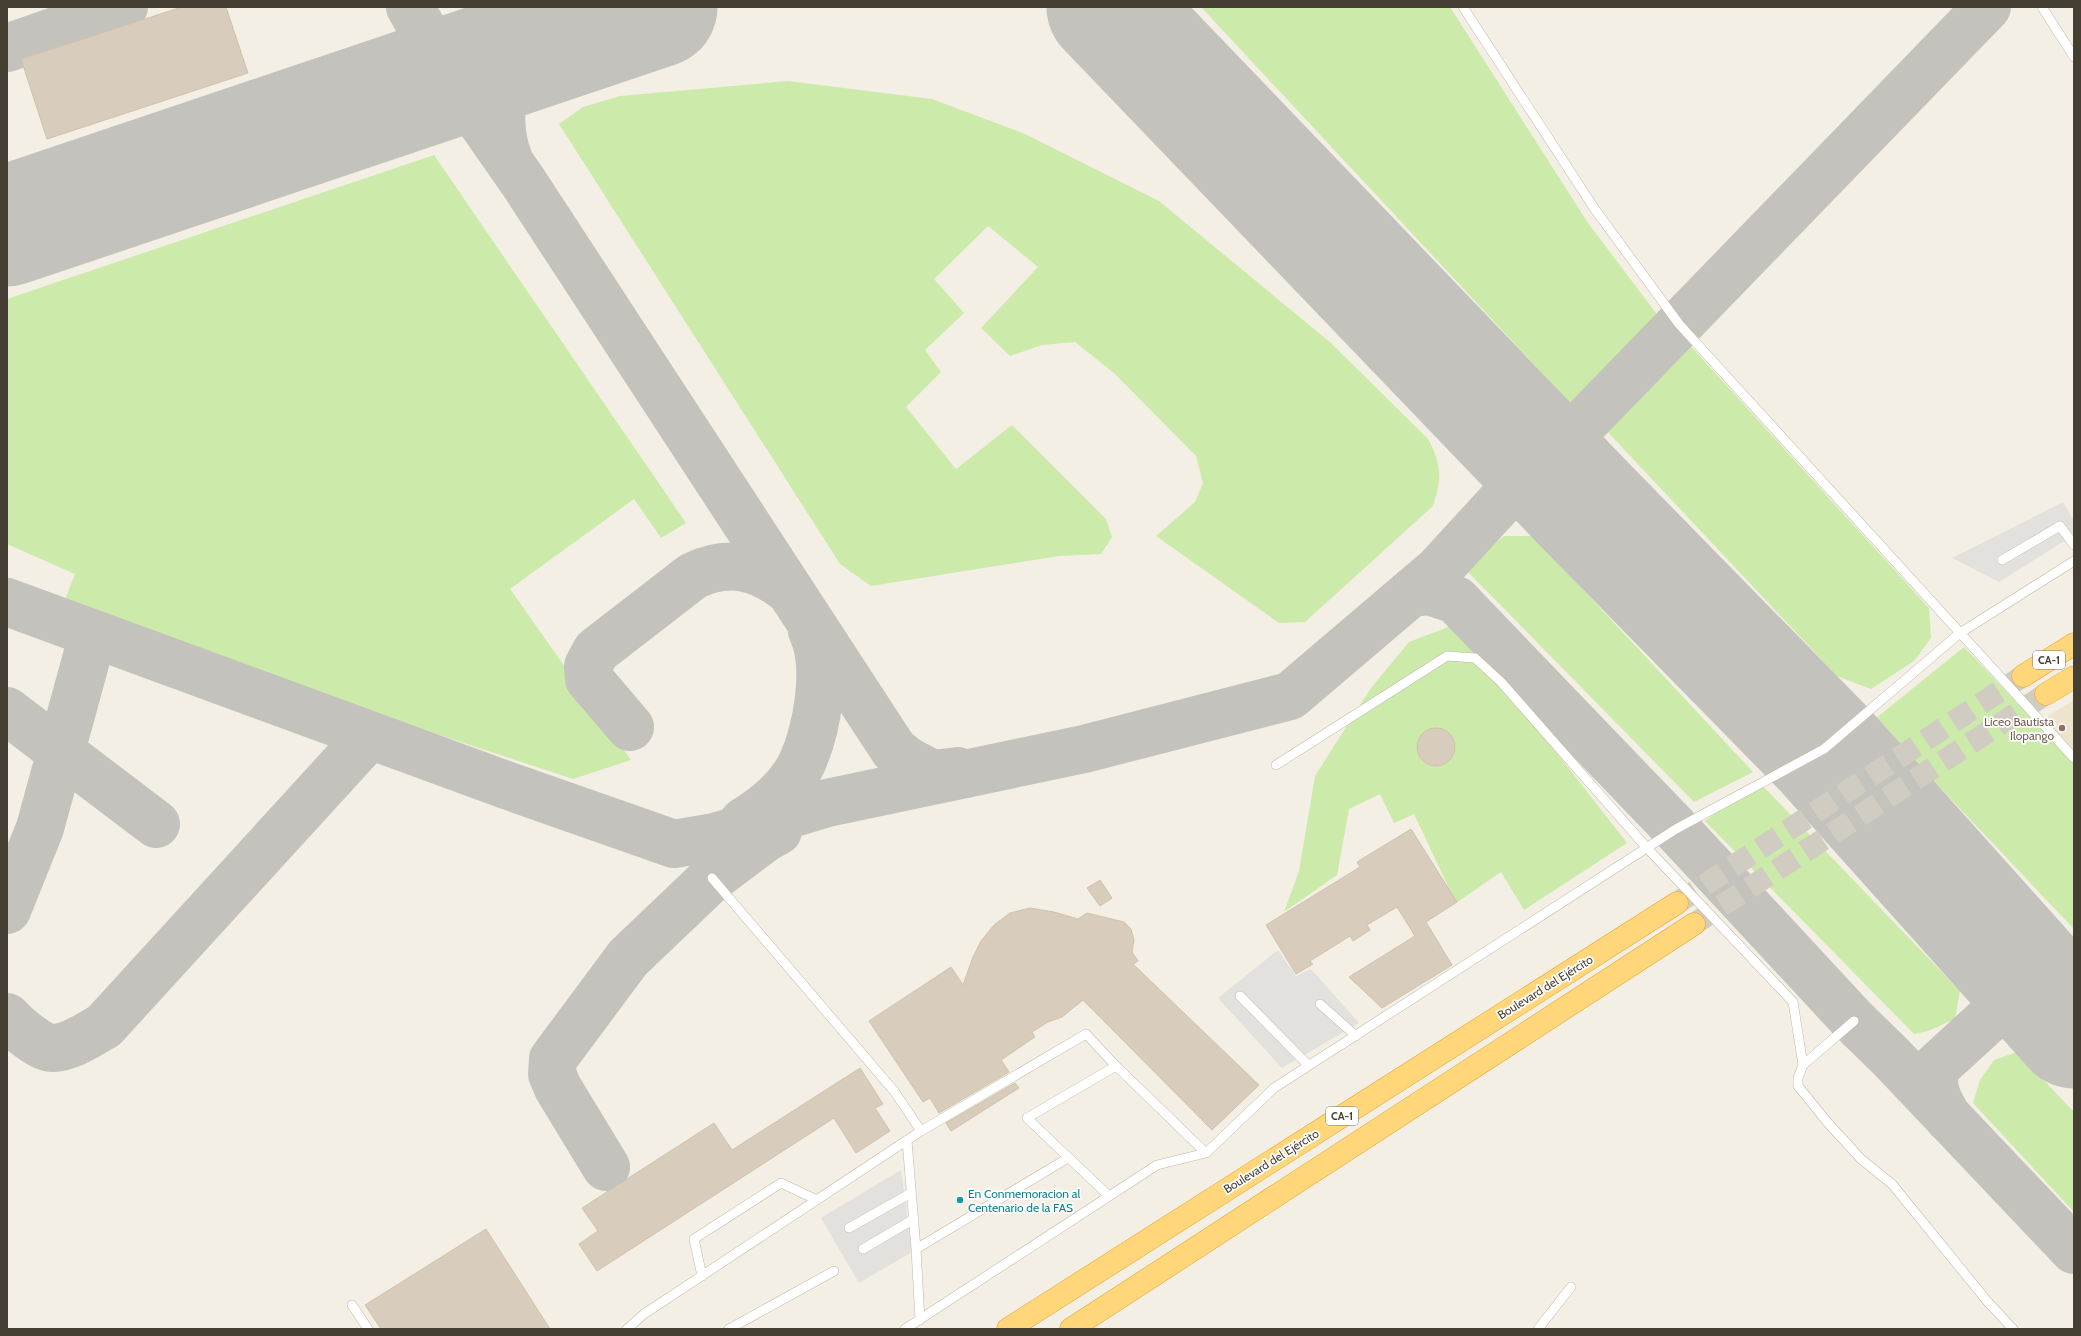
<svg xmlns="http://www.w3.org/2000/svg" width="2081" height="1336" font-family="Cabin,sans-serif">
<style>
.education{fill:#ede4cd}
.green{fill:#cceaaa}
.parking{fill:#e3e1dd}
.lines{fill:none;stroke-linecap:round;stroke-linejoin:round}
.taxiway{stroke:#c4c2bc;stroke-width:48}
.runway{stroke:#c4c2bc;stroke-width:121}
.building{fill:#d8cdbc;stroke:#d0c2ab}
.trunk-tunnel{stroke:#d0ccc1;stroke-width:22;stroke-dasharray:22 11;stroke-linecap:butt}
.service-casing{stroke:#c2b9a9;stroke-width:10}
.trunk-casing{stroke:#e6a42b;stroke-width:23}
.service{stroke:#fff;stroke-width:9}
.trunk{stroke:#ffd77a;stroke-width:22}
.education-dot{fill:#8d6e63;stroke:#fff;stroke-width:1.5}
.culture-dot{fill:#0f9aa8;stroke:#fff;stroke-width:1.5}
.labels{text-anchor:middle;dominant-baseline:central;stroke-width:3.5;stroke-linejoin:round;paint-order:stroke}
.shield{fill:#fff;stroke:#7d7970;stroke-width:1}
.shield-label{font-size:11px;font-weight:bold;fill:#453f33}
.education-label{font-size:12px;fill:#785e54;stroke:#fff;text-anchor:end}
.street-label{font-size:12px;fill:#453f33;stroke:#fff}
.culture-label{font-size:12px;fill:#0d838f;stroke:#fff;text-anchor:start}
</style>
<rect width="100%" height="100%" fill="#f3efe4"/>
<path class="education" d="M2074,700V752L2041,720Z"/>
<path class="green" d="M1201,7H1450L1588,223L1659,317L1571,404Z
M788,81L932,99L1025,134L1159,201L1331,343L1429,440C1442,468 1442,477 1433,506L1305,622L1279,623L1156,536L1195,502L1203,483L1196,456L1114,373L1075,342L1042,345L1010,356L981,328L1038,267L988,226L934,279L964,313L925,350L941,372L906,407L956,469L1012,425L1106,519L1112,537L1101,554L1059,556L871,586L840,564L559,124L583,107L620,96Z
M434,155L686,523L661,538L634,499L510,589L631,760L573,779L61,610L75,574L7,544V299Z
M1686,341L1929,608L1931,638L1914,661L1871,689L1837,676L1603,427Z
M1504,536H1533L1753,772L1694,802L1463,567Z
M1456,624L1627,843L1524,910L1501,872L1456,903L1414,814L1394,823L1380,794L1349,809L1337,875L1284,912L1299,871L1315,776L1371,688L1409,642Z
M1964,647L2074,763V929L1875,719Z
M1758,781L1960,991L1955,1019L1928,1031L1914,1034L1705,821Z
M2017,1052L2074,1112V1212L1973,1103L1980,1080L1994,1060Z"/>
<path class="parking" d="M2063,502L2074,521V535L1999,582L1952,558Z
M1278,950L1296,976L1311,969L1359,1023L1282,1068L1218,998Z
M901,1170L912,1252L859,1283L821,1218Z"/>
<g class="lines">
<path class="taxiway" d="M410,7L450,77L524,183L894,750L908,761L933,774L958,771
M7,48L124,7
M509,160C500,136 497,105 510,82C518,67 533,55 546,44
M1545,463L1987,7
M1507,495C1522,487 1541,478 1558,485C1567,489 1575,497 1582,502
M1413,593L1429,591L1456,600L1676,829L1854,1021L1890,1056L2074,1250
M7,602L506,785L674,844L715,837L827,803L1084,749L1290,696L1438,570L1507,495L1515,478L1517,461L1512,440L1500,416
M7,711L156,824
M630,727L589,679L588,666L596,651L693,576C730,558 761,567 791,592
M743,822C764,809 789,789 801,765C817,731 829,666 812,631
M7,910L40,828L93,634
M1982,928C2001,960 2008,978 1994,1014
M7,1017C15,1026 41,1049 53,1048C71,1047 88,1035 104,1026L370,735
M1949,1119C1937,1100 1933,1091 1934,1069L1994,1014C2028,997 2048,1005 2074,1030
M606,1167L558,1088L552,1074L553,1059L628,958L712,878L764,839L778,831"/>
<path class="runway" d="M1107,7L1582,502L1824,749L2074,1028
M7,226L657,7"/>
</g>
<path class="building" d="M182,7H226L248,73L47,139L21,59Z
M1417 747a19 19 0 1 1 38 0a19 19 0 1 1-38 0Z
M1411,829L1457,902L1426,922L1452,965L1382,1008L1349,977L1415,936L1397,907L1367,925L1370,930L1353,941L1350,936L1310,961L1313,964L1296,974L1266,925L1360,867L1357,862Z
M1100,880L1112,898L1100,906L1087,888Z
M1030,908L1054,912L1078,919L1087,913L1124,922L1131,929L1134,940L1132,952L1138,961L1133,964L1259,1085L1212,1130L1083,1000L1062,1017L1048,1022L1032,1032L1035,1037L1001,1060L1009,1072L939,1113L930,1098L923,1102L869,1021L951,967L963,985L973,957L981,941L994,925L1010,913Z
M860,1068L883,1104L875,1108L890,1131L856,1153L834,1118L597,1271L579,1244L598,1231L582,1208L714,1123L732,1150Z
M1015,1083L1019,1088L951,1131L946,1123Z
M486,1229L550,1329H381L365,1305Z"/>
<g class="lines">
<path class="trunk-tunnel" d="M1677,903L2023,676
M1694,924L2046,694"/>
<defs>
<path id="service" d="M1463,7L1594,208L1679,324L2074,758
M2042,7L2074,57
M2002,560L2060,526L2074,545
M1276,765L1447,656L1475,658L1501,682L1647,848L1793,1002L1803,1065
M1240,996L1308,1065
M1320,1004L1356,1036
M1854,1021L1803,1065L1798,1078V1086L1828,1123L1861,1159L1892,1184L1987,1301L2013,1329
M921,1131L1086,1034L1116,1066L1206,1153
M907,1141L916,1249L920,1320
M1109,1196L1027,1118L1116,1066
M849,1228L911,1193
M863,1249L914,1219
M916,1249L1068,1158
M702,1276L694,1239L781,1183L817,1200
M352,1305L368,1329
M627,1329L644,1314L921,1131L894,1091L712,878
M729,1329L834,1271
M905,1329L1157,1165L1206,1153L1274,1088L1676,829L1824,749L1960,633L2074,561
M1538,1329L1571,1287"/>
<path id="trunk" d="M2023,676L2074,644
M2046,694L2074,677
M1008,1329L1677,903
M1071,1329L1694,924"/>
</defs>
<use href="#service" class="service-casing"/>
<use href="#trunk" class="trunk-casing"/>
<use href="#service" class="service"/>
<use href="#trunk" class="trunk"/>
</g>
<circle class="education-dot" cx="2062" cy="728" r="4"/>
<circle class="culture-dot" cx="960" cy="1200" r="4"/>
<g class="labels">
<g class="shield">
<rect x="2033" y="651" width="32" height="18" rx="3"/>
<rect x="1326" y="1107" width="32" height="18" rx="3"/>
</g>
<g class="shield-label">
<text x="2049" y="660">CA-1</text>
<text x="1342" y="1116">CA-1</text>
</g>
<g class="education-label">
<text x="2054" y="721">Liceo Bautista<tspan x="2054" dy="14">Ilopango</tspan></text>
</g>
<g class="street-label">
<text transform="translate(1545 987) rotate(-32)">Boulevard del Ejército</text>
<text transform="translate(1271 1161) rotate(-32)">Boulevard del Ejército</text>
</g>
<g class="culture-label">
<text x="968" y="1193">En Conmemoracion al<tspan x="968" dy="14">Centenario de la FAS</tspan></text>
</g>
</g>
<rect width="2081" height="1336" fill="none" stroke="#453f33" stroke-width="16"/>
</svg>
